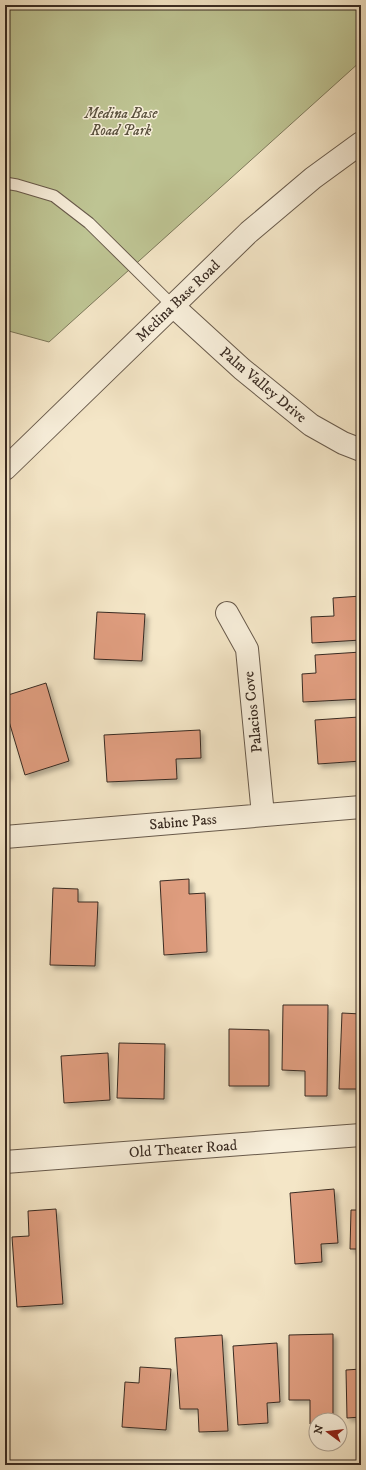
<svg xmlns="http://www.w3.org/2000/svg" width="366" height="1470" font-family="'IM FELL DW Pica',serif">
<style>
.green{fill:#bec493;stroke:#7c785a}
.building{fill:#df9d7f;stroke:#392b22;filter:url(#shadow)}
.lines{fill:none;stroke-linecap:round;stroke-linejoin:round}
.service-casing{stroke:#685a4b;stroke-width:13}
.minor-casing{stroke:#685a4b;stroke-width:24}
.tertiary-casing{stroke:#685a4b;stroke-width:24}
.service{stroke:#f8efdb;stroke-width:11}
.minor{stroke:#f8efdb;stroke-width:22}
.tertiary{stroke:#f8efdb;stroke-width:22}
.labels{text-anchor:middle;dominant-baseline:central;stroke-width:3;stroke-linejoin:round;paint-order:stroke}
.park-label{font-size:15px;font-style:italic;fill:#5a513e;stroke:#f8efdb}
.street-label{font-size:15px;fill:#392b22;stroke:#f8efdb}
</style>
<defs>
<filter id="shadow"><feDropShadow dx="3.5" dy="3.5" stdDeviation="2" flood-color="#0004"/></filter>
</defs>
<rect width="100%" height="100%" fill="#f4e6c7"/>
<filter id="stains"><feTurbulence type="fractalNoise" baseFrequency=".005" numOctaves="4"/><feColorMatrix values="0 0 0 0 .2 0 0 0 0 .09 0 0 0 0 .02 0 0 0 .5 -.17"/></filter>
<radialGradient id="worn" r=".72"><stop offset=".6" stop-color="#630" stop-opacity="0"/><stop offset="1" stop-color="#630" stop-opacity=".3"/></radialGradient>
<path class="green" d="M5,5H361V61L49,342L5,330Z"/>
<path class="building" d="M361,596V640L312,643L311,617L334,616L333,598Z
M97,612L145,614L142,661L94,659Z
M361,652V699L303,702L302,674L316,673L315,655Z
M46,683L69,761L25,775L5,708V696Z
M359,717L360,735H361V761L318,764L315,720Z
M200,730L201,758L176,759L177,779L107,782L104,735Z
M5,759L8,776L5,777Z
M189,879V894L205,893L207,952L164,955L160,881Z
M53,888L78,889V902H98L95,966L50,965Z
M283,1005H328L327,1096H305V1071L282,1070Z
M342,1013L361,1014V1089H339Z
M229,1029L269,1030V1086H229Z
M119,1043L165,1044L164,1099L117,1098Z
M108,1053L110,1100L64,1103L61,1056Z
M334,1189L338,1243L321,1244L322,1262L295,1264L290,1193Z
M56,1209L63,1304L17,1307L12,1237L29,1236L28,1211Z
M351,1210H361V1249H350Z
M333,1334V1420H316V1424H310V1400H289V1335Z
M222,1335L228,1431L199,1432L198,1409H180L175,1338Z
M277,1343L280,1402L267,1403L268,1423L238,1425L233,1346Z
M140,1367L171,1369L166,1430L122,1427L125,1382L139,1383Z
M361,1369V1417L347,1418L346,1370Z"/>
<g class="lines">
<defs>
<path id="service" d="M5,183L17,185L54,196L89,223L173,306"/>
<path id="minor" d="M173,306L242,369L311,425L343,443L361,450
M227,613L247,649L263,815
M5,837L361,807
M5,1162L361,1135"/>
<path id="tertiary" d="M5,469L249,232L313,178L361,143"/>
</defs>
<use href="#service" class="service-casing"/>
<use href="#minor" class="minor-casing"/>
<use href="#tertiary" class="tertiary-casing"/>
<use href="#service" class="service"/>
<use href="#minor" class="minor"/>
<use href="#tertiary" class="tertiary"/>
</g>
<g class="labels">
<g class="park-label">
<text x="121" y="113">Medina Base<tspan x="121" dy="17">Road Park</tspan></text>
</g>
<g class="street-label">
<text transform="translate(178 301) rotate(-44)">Medina Base Road</text>
<text transform="translate(263 385) rotate(40)">Palm Valley Drive</text>
<text transform="translate(253 712) rotate(-96)">Palacios Cove</text>
<text transform="translate(183 822) rotate(-5)">Sabine Pass</text>
<text transform="translate(183 1149) rotate(-4)">Old Theater Road</text>
</g>
</g>
<rect width="366" height="1470" fill="none" stroke="#f4e6c7" stroke-width="20"/>
<rect x="6" y="6" width="354" height="1458" fill="none" stroke="#392b22" stroke-width="2"/>
<rect x="10" y="10" width="346" height="1450" fill="none" stroke="#392b22"/>
<g transform="translate(328 1432) rotate(285)"><circle r="19" fill="#f8efdb" stroke="#aca191"/>
<path d="M0-3L7 15L0 10L-7 15Z" fill="#8f2418"/>
<text y="-6" font-size="11" font-weight="bold" text-anchor="middle" fill="#392b22">N</text>
</g>
<rect width="100%" height="100%" filter="url(#stains)"/>
<rect width="100%" height="100%" fill="url(#worn)"/>
</svg>
